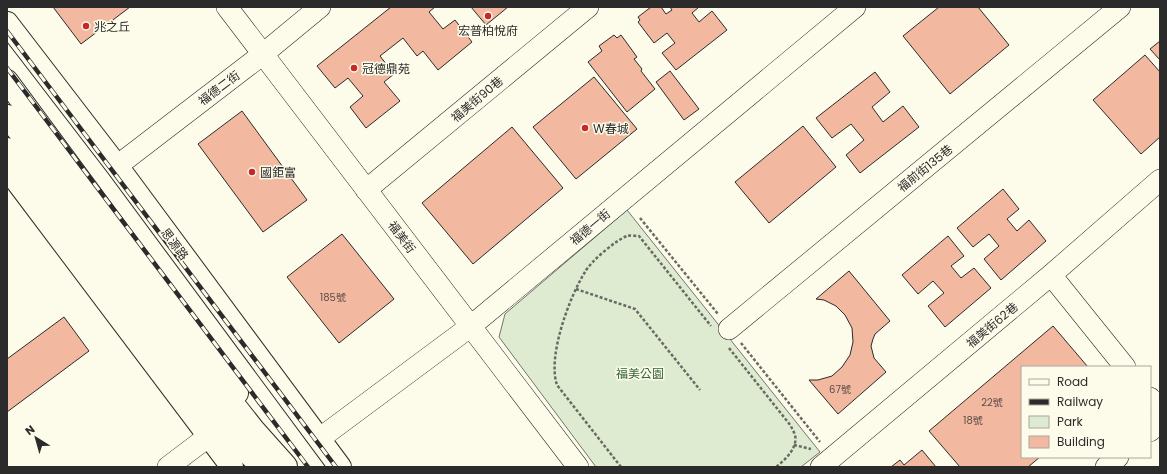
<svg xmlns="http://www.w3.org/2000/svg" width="1167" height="474" font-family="Poppins,'Noto Sans TC',sans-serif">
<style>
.green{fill:#deebd1;stroke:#74746e}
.building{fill:#f2b8a0;stroke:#2b2b2b}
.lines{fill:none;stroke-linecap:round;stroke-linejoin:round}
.minor-casing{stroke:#2b2b2b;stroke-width:22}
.major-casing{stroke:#2b2b2b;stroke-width:24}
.highway-casing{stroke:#2b2b2b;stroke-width:24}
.path{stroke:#6a6964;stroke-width:2.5;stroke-dasharray:3 2;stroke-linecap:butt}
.minor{stroke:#fdfbea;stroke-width:21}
.major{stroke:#fdfbea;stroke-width:22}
.highway{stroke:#fdfbea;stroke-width:22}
.rail-casing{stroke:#2b2b2b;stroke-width:4.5}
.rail{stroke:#fdfbea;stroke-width:3;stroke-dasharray:9;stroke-linecap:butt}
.poi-dot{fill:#c62828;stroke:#fdfbea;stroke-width:1.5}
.labels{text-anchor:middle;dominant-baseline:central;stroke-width:3;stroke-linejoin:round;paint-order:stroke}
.number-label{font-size:10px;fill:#5d4e48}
.poi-label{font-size:12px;fill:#2b2b2b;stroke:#fdfbea;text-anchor:start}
.street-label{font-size:12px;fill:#2b2b2b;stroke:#fdfbea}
.park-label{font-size:12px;fill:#34623c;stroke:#fdfbea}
</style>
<rect width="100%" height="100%" fill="#fdfbea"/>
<path class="green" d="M627,210L820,452L801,467H596L499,337L505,314Z"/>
<path class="building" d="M53,7H130L81,44Z
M391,7H435L429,12L443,29L455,20L472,42L438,70L423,51L417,56L403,38L380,56L394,74L384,82L400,101L366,128L350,107L363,96L348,78L335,88L317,66Z
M471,7H508L486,25Z
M651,7H661L666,14L672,10L670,7H699L692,13L699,22L712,11L727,30L676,70L662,53L675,43L667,33L654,43L638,22L640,20L638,17Z
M939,7H978L1009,45L950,94L903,36Z
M614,35L617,38L621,35L637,57L634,59L642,69L641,71L655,89L627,112L588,62L602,51L599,46Z
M1160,41V60L1150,49Z
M1145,55L1160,72V137L1141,154L1093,100Z
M670,71L699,109L684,120L656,82Z
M875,72L890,92L872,107L883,122L903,106L919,127L860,173L846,155L864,140L851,124L832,138L816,118Z
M594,77L637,129L576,179L533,127Z
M242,111L307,200L263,232L198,144Z
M803,126L836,167L769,223L735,182Z
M512,127L563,188L473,264L422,203Z
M1003,189L1019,209L1007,219L1017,231L1029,220L1046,241L1001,280L984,259L999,246L989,234L973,247L957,228Z
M342,234L394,299L339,343L287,277Z
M948,236L964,256L951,266L961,278L974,268L991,288L945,327L928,306L944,293L933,281L918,294L902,275Z
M849,271L890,321L875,334L873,339L871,346L874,358L886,372L838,414L809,380H818L832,376L842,367L850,355L853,342L852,328L845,315L836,306L824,300L816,299Z
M64,317L89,351L7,412V359Z
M1053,326L1088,367H1022V457H1040L1028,467H960L929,431Z
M922,450L936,467H891L900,460L904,465Z"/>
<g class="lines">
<defs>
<path id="minor" d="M227,7L578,467
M117,166L263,54L320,7
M366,190L588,7
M1051,275L1125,367
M729,329L1120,7
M1150,398L1160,410
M1150,431L1160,422
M319,439L471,326L855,7
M168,467L209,436
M821,467L1051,275L1160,180
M1106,467L1118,457"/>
<path id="major" d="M7,23L117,166L340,467
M7,81L237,393
M7,149L36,178L237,442L262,467
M7,165L18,183L232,467"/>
<path id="highway" d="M7,116L253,429L286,466"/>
</defs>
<use href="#minor" class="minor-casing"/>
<use href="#major" class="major-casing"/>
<use href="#highway" class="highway-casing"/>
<path class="path" d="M640,218L718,314
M576,289L635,309L700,390
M741,343L820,442
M729,348L791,426C792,429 794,432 795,435C798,448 785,460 776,467
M794,445L811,449
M621,467L557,385C547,356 570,296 585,272C591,261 616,240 627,236C630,235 635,236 639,236L711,326"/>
<use href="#minor" class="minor"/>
<use href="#major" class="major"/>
<use href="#highway" class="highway"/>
<defs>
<path id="rail" d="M7,31L336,467
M7,68L308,467"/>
</defs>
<use href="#rail" class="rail-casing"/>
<use href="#rail" class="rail"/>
</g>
<g class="poi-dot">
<circle cx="488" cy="16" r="4"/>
<circle cx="86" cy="26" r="4"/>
<circle cx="354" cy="68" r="4"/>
<circle cx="585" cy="128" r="4"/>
<circle cx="252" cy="172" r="4"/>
</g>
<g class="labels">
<g class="number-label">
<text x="333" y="297">185號</text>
<text x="840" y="389">67號</text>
<text x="992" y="402">22號</text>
<text x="973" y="420">18號</text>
</g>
<g class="poi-label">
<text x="94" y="26">兆之丘</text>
<text x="488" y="30" text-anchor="middle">宏普柏悅府</text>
<text x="362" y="68">冠德鼎苑</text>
<text x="593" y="128">W春城</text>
<text x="260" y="172">國鉅富</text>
</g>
<g class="street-label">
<text transform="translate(219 88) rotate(-37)">福德二街</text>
<text transform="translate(477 99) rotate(-40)">福美街90巷</text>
<text transform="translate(925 168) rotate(-39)">福前街135巷</text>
<text transform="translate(590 227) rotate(-40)">福德一街</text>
<text transform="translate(402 237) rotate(53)">福美街</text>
<text transform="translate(175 244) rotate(53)">思源路</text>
<text transform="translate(992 325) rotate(-40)">福美街62巷</text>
</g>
<g class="park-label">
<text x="640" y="373">福美公園</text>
</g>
</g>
<rect width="1167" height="474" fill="none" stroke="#2b2b2b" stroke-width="16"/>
<rect x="1021" y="366" width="130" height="92" fill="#fdfbea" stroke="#a9a89e"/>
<rect x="1029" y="379" width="20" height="6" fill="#fdfbea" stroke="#a9a89e"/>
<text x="1057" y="386" font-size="12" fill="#2b2b2b">Road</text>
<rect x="1029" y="399" width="20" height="6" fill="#2b2b2b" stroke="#a9a89e"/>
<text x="1057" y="406" font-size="12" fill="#2b2b2b">Railway</text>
<rect x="1029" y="416" width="20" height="12" fill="#deebd1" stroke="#a9a89e"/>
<text x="1057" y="426" font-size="12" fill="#2b2b2b">Park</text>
<rect x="1029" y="436" width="20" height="12" fill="#f2b8a0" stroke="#a9a89e"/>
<text x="1057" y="446" font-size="12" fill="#2b2b2b">Building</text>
<g transform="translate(36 438) rotate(323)" stroke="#fdfbea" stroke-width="3" paint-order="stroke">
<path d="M0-3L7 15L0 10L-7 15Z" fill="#2b2b2b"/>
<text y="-6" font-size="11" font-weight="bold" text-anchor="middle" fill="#2b2b2b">N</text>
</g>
</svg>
